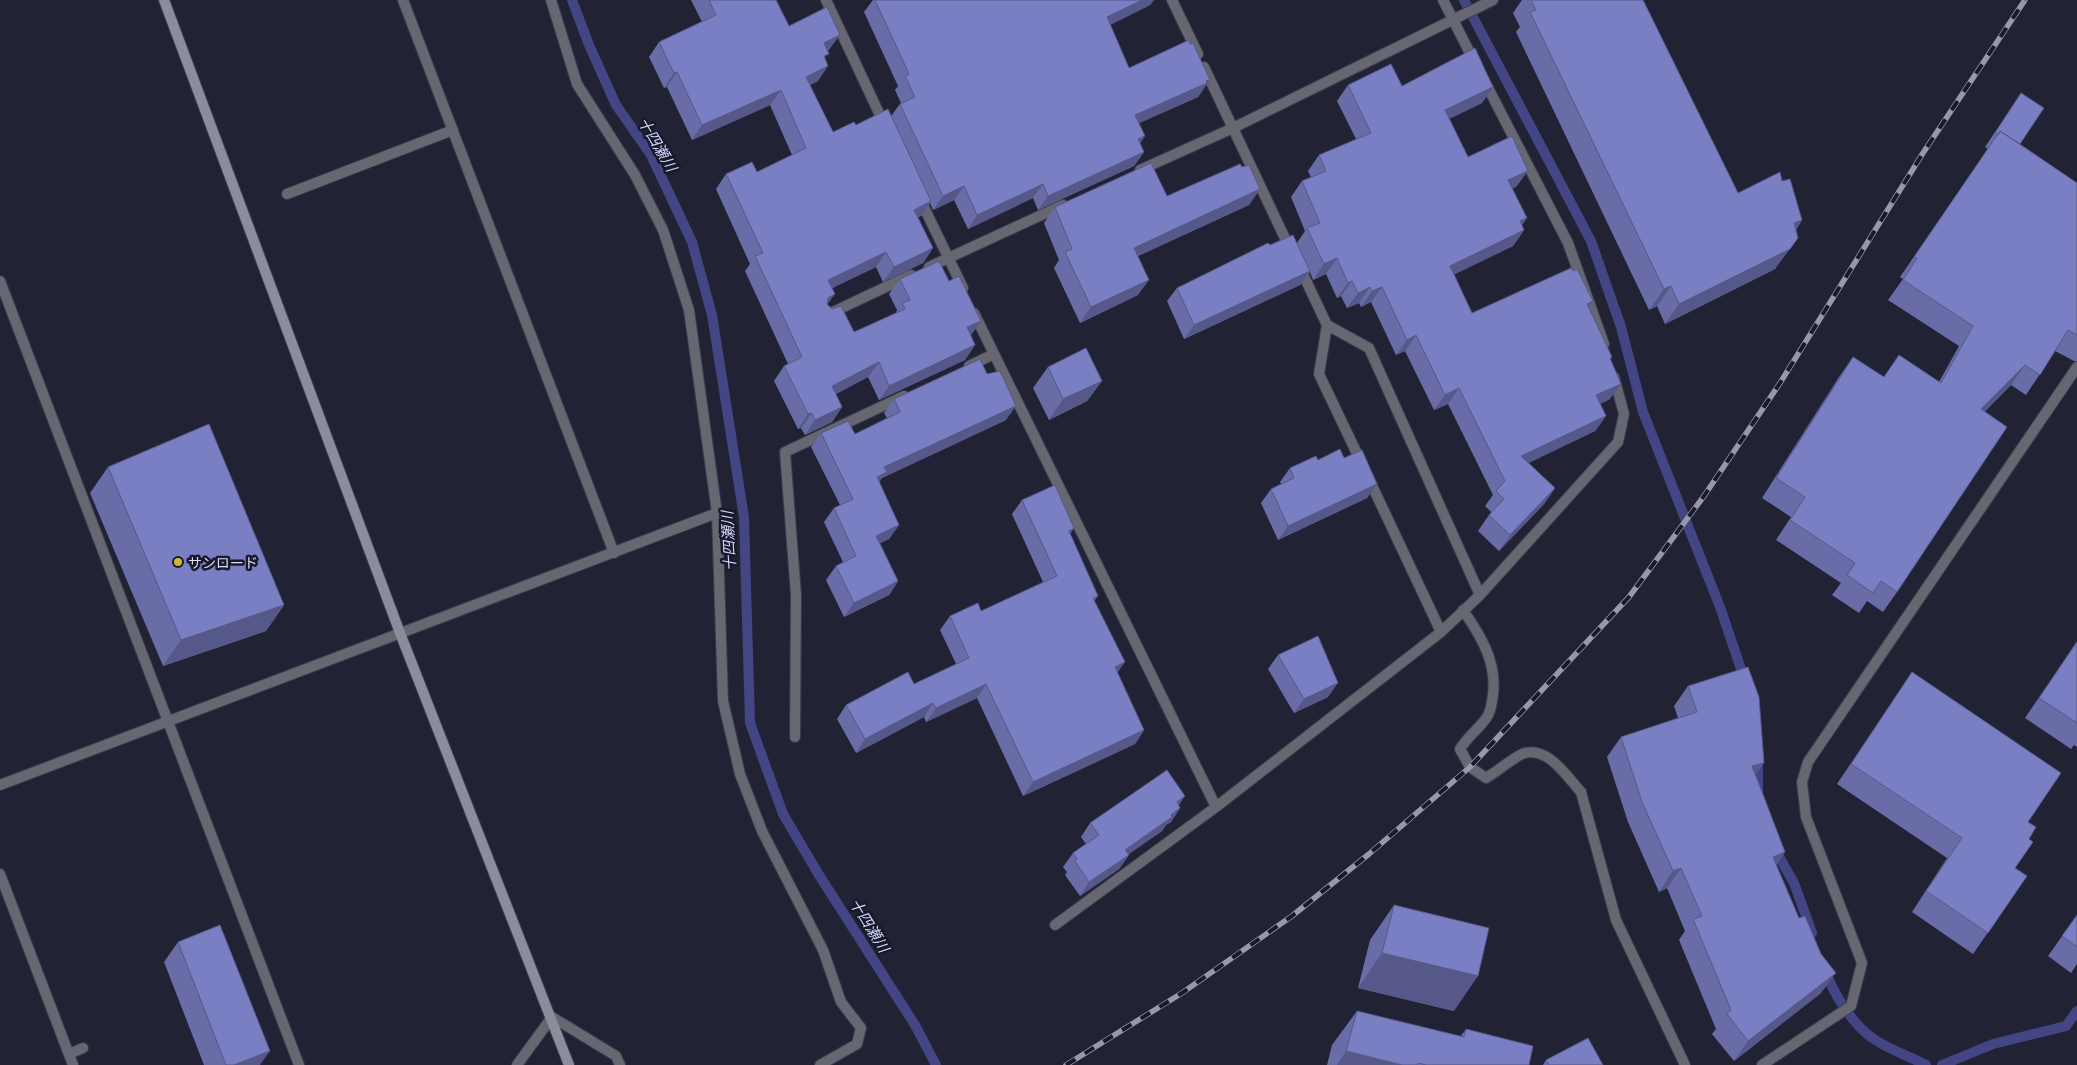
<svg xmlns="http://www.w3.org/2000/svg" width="2077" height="1065" font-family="Commissioner,'Noto Sans JP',sans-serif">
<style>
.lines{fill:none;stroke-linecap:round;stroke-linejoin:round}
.stream{stroke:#444584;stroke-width:10}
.lane-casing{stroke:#3b3d4e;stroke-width:12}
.street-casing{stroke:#3b3d4e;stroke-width:12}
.secondary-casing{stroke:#3b3d4e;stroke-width:12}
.lane{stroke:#666771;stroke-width:10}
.street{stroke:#666771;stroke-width:10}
.secondary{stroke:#8b8d9d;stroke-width:10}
.rail-casing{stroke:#9799a8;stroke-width:5.5}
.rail{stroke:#18192a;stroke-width:4;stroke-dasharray:11;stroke-linecap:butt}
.wall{fill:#696ca7}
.shaded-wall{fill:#555888}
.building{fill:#7a7ec2;stroke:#555888}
.poi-dot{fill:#cdb938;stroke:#18192a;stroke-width:2}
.labels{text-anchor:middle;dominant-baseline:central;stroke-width:5;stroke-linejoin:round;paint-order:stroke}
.poi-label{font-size:14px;fill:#dddfeb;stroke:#18192a;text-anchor:start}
.water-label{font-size:15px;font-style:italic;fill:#d0d5fb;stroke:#18192a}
</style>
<rect width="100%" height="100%" fill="#212335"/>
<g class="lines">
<path class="stream" d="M572,0L589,45L616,105L651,155L692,242L712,315L744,517L750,723L783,814L819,875L915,1025L936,1065
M1464,0L1591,241L1621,327L1643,412L1720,607L1745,681
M1758,791V758
M1774,848L1794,883L1812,933
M1825,970C1833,993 1851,1022 1871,1037C1887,1049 1909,1056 1926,1065
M1942,1065L1993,1044L2066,1026L2077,1011"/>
<defs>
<path id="lane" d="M287,194L453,130
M1463,610C1481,636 1497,662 1493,695C1492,701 1491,712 1487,717C1479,729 1468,736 1460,749L1470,767L1486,778C1498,771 1510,760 1522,754C1547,744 1567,777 1581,792
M69,1054L83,1048"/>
<path id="street" d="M403,0L614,553
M551,0L577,84L635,175L663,230L689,310L717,513L723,701L740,774L762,831L823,950L841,1002L861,1028L857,1044L820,1065
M826,0L885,126
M1172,0L1198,54
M1443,0L1475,63
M1204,67L1291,251
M1484,80L1568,243L1604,344
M1140,170L1233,128L1493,0
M919,197L963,288
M929,267L1063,205
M1300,268L1327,325L1369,348L1480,595
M0,281L299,1065
M831,313L911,275
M974,313L1216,807
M1327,325L1319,374L1362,464
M969,366L994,354
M1368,477L1441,632
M795,737L796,595L785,452L904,396
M0,785L717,513
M1581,792L1616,920L1685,1065
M0,874L73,1065
M1055,925L1216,807L1441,632L1480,595L1618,442L1624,414L1614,377
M517,1065L552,1017L616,1056L620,1065
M1762,1065L1851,1006L1862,963L1806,817L1802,782L1808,762L2077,367"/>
<path id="secondary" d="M164,0L400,633L569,1065"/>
</defs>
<use href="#lane" class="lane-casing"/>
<use href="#street" class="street-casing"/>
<use href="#secondary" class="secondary-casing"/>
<use href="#lane" class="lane"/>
<use href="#street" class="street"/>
<use href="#secondary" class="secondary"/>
<defs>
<path id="rail" d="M1066,1065L1182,993L1292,916L1369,854L1470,767L1629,597L1704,496L1780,383L1923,153L2025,0"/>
</defs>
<use href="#rail" class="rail-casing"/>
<use href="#rail" class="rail"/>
</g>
<path class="wall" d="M691,0H776L789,26L829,50L827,51L818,81L810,85L833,132L856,125L891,116L900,104L901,103L895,90L898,86L864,12L873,0H1154L1150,5L1110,25L1129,68L1207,83L1198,97L1139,123L1140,144L1144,152L1134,166L1038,210L1033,198L968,229L954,200L933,210L930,203L921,216L918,217L933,248L923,263L883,282L876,267L832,288L827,305L854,332L896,313L897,310L889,294L900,279L949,281L981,321L971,335L975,345L965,360L879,400L868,377L836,394L842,407L832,422L805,435L801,428L798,429L774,381L784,366L788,364L745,271L750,264L716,189L726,174L757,172L792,155L770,105L692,140L667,87L664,88L649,57L659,42L702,22Z
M1522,0H1643L1738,193L1782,181L1802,220L1796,230L1775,269L1665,324L1657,306L1649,310L1516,32L1520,27L1513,13Z
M1348,85L1493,87L1482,103L1449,119L1468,157L1517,186L1512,189L1522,225L1524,230L1513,246L1454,274L1472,313L1588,307L1612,357L1610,360V399L1600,404L1606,416L1595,431L1528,463L1555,488L1544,504L1499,551L1478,531L1491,512L1485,506L1493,495L1448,404L1434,410L1405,351L1396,355L1371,302L1361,307L1359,303L1347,308L1341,296L1337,298L1326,274L1313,280L1310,272L1300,285L1184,339L1167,301L1177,288L1270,245L1297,243L1305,231L1291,197L1302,181L1311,177L1308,171L1319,155L1356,139L1337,101Z
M2021,93L2020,144L2077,183V361H2074L2055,351L2026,395L2011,385L1984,412L1897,592L1883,612L1867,601L1859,613L1832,595L1841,583L1776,540L1791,517L1762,498L1839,377L1853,357L1884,377L1899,355L1939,382L1959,346L1888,300L1903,279L1900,277L1988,149L1985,147Z
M1242,167L1260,189L1249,205L1138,256V295L1080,323L1054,268L1059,260L1044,223L1055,207L1167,196Z
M1048,367L1102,381L1087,401L1049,420L1033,388Z
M894,399L1006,420L882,478L879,482L899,525L889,539L880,543L898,581L889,595L844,617L826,580L836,566L843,562L824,522L834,508L840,505L811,447L821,433L855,434L887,418L884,413Z
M1344,458L1377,484L1367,498L1278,540L1261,503L1271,489L1281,484L1280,482L1290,468L1318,460Z
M108,467L284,605L266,631L163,666L90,493Z
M1022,500L1074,528L1070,534L1098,596L1094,601L1117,673L1144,730L1135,744L1023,796L977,698L926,722L924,717L856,753L837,719L846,705L914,684L956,664L940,630L950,616L981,611L1043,582L1012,514Z
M2077,641V747L2074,745L2071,749L2025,718Z
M1278,655L1328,697L1294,713L1268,669Z
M1912,672L2028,822L2029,839L2015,868L2027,876L1973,954L1912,912L1947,858L1837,784Z
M1688,686L1756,775L1785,852L1776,865L1821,993L1734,1061L1712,1034L1716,1029L1679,940L1685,931L1667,888L1659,892L1628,822L1607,757L1621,737L1678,718L1674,706Z
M1179,806L1180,808L1171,822L1166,825L1162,831L1128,854L1129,855L1119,869L1080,896L1065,875L1067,872L1063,867L1073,853L1086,844L1081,837L1090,823Z
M1394,905L1454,1011L1358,988L1370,940Z
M2077,915V964L2071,973L2048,956Z
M178,942L260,1065H204L164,962Z
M1357,1011L1460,1037L1466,1029L1529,1065H1327L1332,1045Z
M1546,1060L1603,1065H1543Z"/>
<path class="shaded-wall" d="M1142,0H1154L1150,5L1097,31L1107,17Z
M840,35L829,50L813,58L824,43Z
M828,66L818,81L796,92L806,77Z
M677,72L667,87L664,88L674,73Z
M1210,80L1198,97L1126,129L1135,115Z
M1493,87L1482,103L1434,126L1445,110Z
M781,90L770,105L692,140L702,125Z
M1145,136L1136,150L1138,139Z
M1144,152L1134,166L1038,210L1048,196Z
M1528,171L1517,186L1497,196L1508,180Z
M1043,184L1033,198L968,229L977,215Z
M964,186L954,200L933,210L943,196Z
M1260,189L1249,205L1123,263L1134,248Z
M931,201L921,216L904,225L914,210Z
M1527,218L1516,234L1520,221Z
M1802,220L1788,241L1794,223Z
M1524,230L1513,246L1439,282L1450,266Z
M1798,238L1775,269L1665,324L1679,304Z
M933,248L923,263L883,282L894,267Z
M886,252L876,267L818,295L828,280Z
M1337,258L1326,274L1313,280L1324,264Z
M1310,271L1300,285L1184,339L1194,325Z
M1149,280L1138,295L1080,323L1091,307Z
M1352,281L1341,296L1337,298L1348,283Z
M1671,286L1657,306L1649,310L1664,289Z
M1370,287L1359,303L1347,308L1358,293Z
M1382,287L1371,302L1361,307L1372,291Z
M835,294L824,309L828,298Z
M1593,301L1582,317L1587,304Z
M981,321L970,336L967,327Z
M1416,335L1405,351L1396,355L1407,340Z
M975,345L965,360L879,400L889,386Z
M879,362L868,377L821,401L832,386Z
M2025,365L2011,385L1967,430L1981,409Z
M1102,381L1087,401L1049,420L1063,399Z
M1621,384L1610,399L1585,411L1596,395Z
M1459,388L1448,404L1434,410L1445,395Z
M1016,406L1006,420L882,478L877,485L867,490L884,467Z
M842,407L832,422L805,435L815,420Z
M812,413L801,428L798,429L808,414Z
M1606,416L1595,431L1510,472L1521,456Z
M1377,484L1367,498L1278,540L1288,526Z
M1555,488L1544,504L1499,551L1510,535Z
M899,525L889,539L866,550L876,536Z
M1074,528L1065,542L1069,531Z
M898,581L889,595L844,617L854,603Z
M284,605L266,631L163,666L181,640Z
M1125,662L1115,676V667Z
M1338,683L1328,697L1294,713L1304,699Z
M986,684L977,698L926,722L936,708Z
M933,703L924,717L856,753L865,739Z
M1144,730L1135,744L1023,796L1033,782Z
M1764,763L1750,783L1752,766Z
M1185,796L1176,810L1177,802Z
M1180,808L1171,822L1166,825L1162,831L1115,864L1125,850Z
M1785,852L1771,873L1773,857Z
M1129,855L1119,869L1080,896L1089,882Z
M1681,868L1667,888L1659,892L1673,871Z
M1382,953L1478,976L1454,1011L1358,988Z
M1836,973L1821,993L1734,1061L1748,1041Z
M270,1051L260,1065H234Z
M1346,1051L1402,1065H1337Z"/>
<path class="building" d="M709,0H776L789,26L827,7L840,35L824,43L829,54L824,56L828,66L806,77L833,132L854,122L856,125L888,109L931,201L914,210L933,248L894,267L886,252L828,280L835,294L828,298L827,304L832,309L841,306L854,332L905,309L902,303L910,300L900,279L939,261L949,281L959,276L981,321L967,327L975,345L889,386L879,362L832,386L842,407L815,420L812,413L808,414L784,366L802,357L755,256L763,253L726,174L752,162L757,172L806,148L781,90L702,125L677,72L674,73L659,42L716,15Z
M875,0H1142L1107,17L1129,68L1189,40L1190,44L1193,43L1210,80L1206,81L1207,83L1135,115L1145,136L1138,139L1144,152L1048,196L1043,184L977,215L964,186L943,196L900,104L915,97L905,76L909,74Z
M1531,0H1643L1738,193L1780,172L1782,181L1790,179L1802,220L1794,223L1798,238L1790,249L1679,304L1671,286L1664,289L1530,12L1536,10Z
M1475,48L1493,87L1445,110L1468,157L1512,136L1528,171L1508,180L1527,218L1520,221L1524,230L1450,266L1472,313L1571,268L1573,271L1577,269L1593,301L1587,304L1612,357L1610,358L1621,384L1596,395L1606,416L1521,456L1555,488L1510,535L1489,515L1504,499L1496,491L1505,481L1459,388L1445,395L1416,335L1407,340L1382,287L1372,291L1370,287L1358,293L1352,281L1348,283L1337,258L1324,264L1307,228L1320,223L1302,181L1326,171L1319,155L1371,133L1348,85L1391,64L1402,86Z
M2021,93L2044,108L2020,144L2000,131L1998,135L1995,133Z
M2000,131L2077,183V335L2068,330L2040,375L2025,365L1981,409L2007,427L1897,592L1881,581L1873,593L1847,575L1855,563L1790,520L1805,497L1776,478L1853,357L1884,377L1899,355L1941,383L1973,326L1903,280L1917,258L1914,257Z
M1151,163L1167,196L1240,164L1242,167L1249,165L1260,189L1134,248L1149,280L1091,307L1065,252L1072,249L1055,207Z
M1293,235L1310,271L1194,325L1177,288L1268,243L1270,245Z
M1086,348L1102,381L1063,399L1048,367Z
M980,359L987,374L1000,371L1016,406L884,467L887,472L877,477L899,525L876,536L898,581L854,603L836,566L856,556L834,508L853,499L821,433L848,421L855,434L900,412L894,399Z
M209,424L284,605L181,640L108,467Z
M1340,449L1344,458L1362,450L1377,484L1288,526L1271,489L1294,478L1290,468L1316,456L1318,460Z
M1055,485L1074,528L1069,531L1098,596L1093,598L1125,662L1115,667L1144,730L1033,782L986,684L936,708L933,703L865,739L846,705L908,672L914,684L969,658L950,616L978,603L981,611L1057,576L1022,500Z
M1318,636L1338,683L1304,699L1278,655Z
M2077,642V723L2039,698Z
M1748,667L1759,697L1764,763L1752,766L1785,852L1773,857L1799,918L1805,916L1821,954L1836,973L1748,1041L1727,1014L1731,1010L1693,919L1702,916L1681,868L1673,871L1642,802L1621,737L1697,712L1688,686Z
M1912,672L2061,773L2028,822L2036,827L2029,839L2033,842L2015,868L2027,876L1988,933L1926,891L1962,838L1851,764Z
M1167,770L1185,796L1177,802L1180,808L1171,815L1172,817L1125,850L1129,855L1089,882L1075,861L1077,859L1073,853L1099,835L1090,823Z
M1394,905L1489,928L1478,976L1382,953Z
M2077,915V947L2062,936Z
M220,925L270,1051L234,1065H226L178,942Z
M1357,1011L1464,1037L1466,1029L1533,1046L1529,1065H1426L1418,1063L1417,1065H1402L1346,1051Z
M1588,1038L1603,1065H1549L1546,1060Z"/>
<circle class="poi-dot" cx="178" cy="562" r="5"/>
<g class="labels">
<g class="poi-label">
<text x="188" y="562">サンロード</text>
</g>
<g class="water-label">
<text transform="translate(658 144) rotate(59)">十四瀬川</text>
<text transform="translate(728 541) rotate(-93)">十四瀬川</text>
<text transform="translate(870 925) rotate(58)">十四瀬川</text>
</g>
</g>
</svg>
